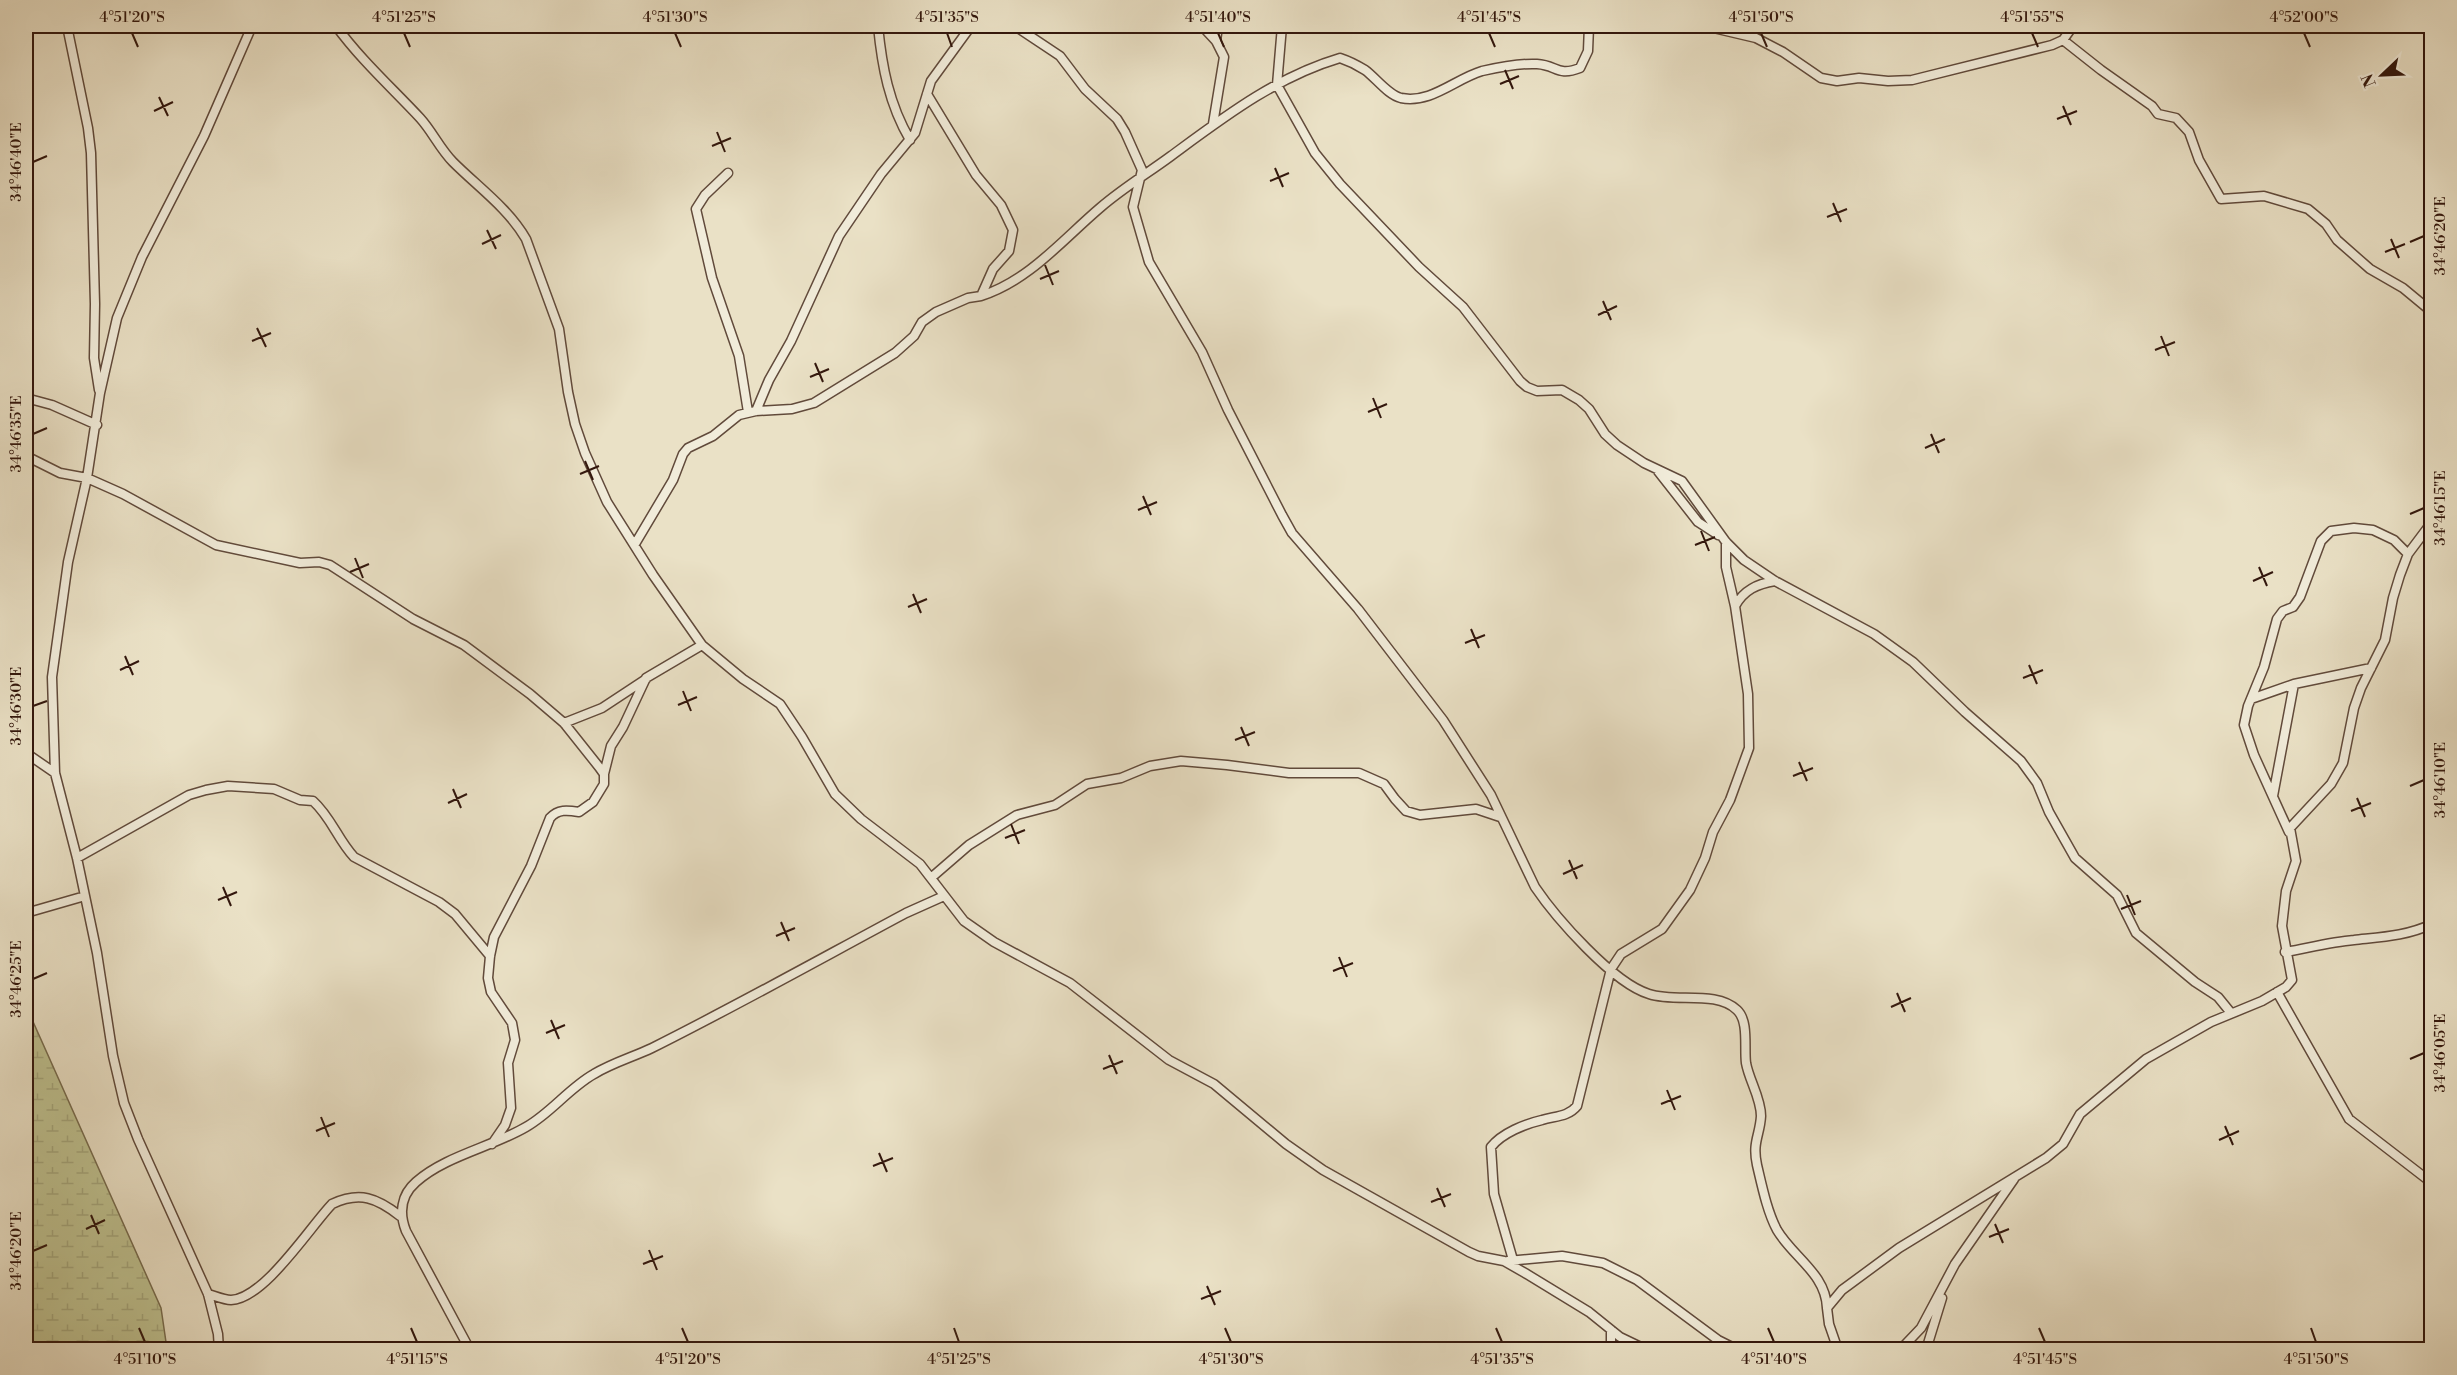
<svg xmlns="http://www.w3.org/2000/svg" width="2457" height="1375" font-family="'Libre Bodoni',serif">
<style>
.wetland{fill:url(#wetland-marsh);stroke:#786c4e;stroke-width:1.5}
.lines{fill:none;stroke-linecap:round;stroke-linejoin:round}
.minor-casing{stroke:#614a3b;stroke-width:11}
.minor{stroke:#f1ecda;stroke-width:8}
.ticks{fill:none;stroke:#33170d;stroke-width:2}
.neatline{fill:none;stroke:#33170d;stroke-width:2}
.ticks-label{font-size:15px;text-anchor:middle;fill:#33170d}
</style>
<defs>
<pattern id="wetland-marsh" width="20" height="14" patternUnits="userSpaceOnUse" patternTransform="scale(1.5)"><rect width="20" height="14" fill="#bec190"/><path d="M1 5h8M5 5V1M11 12h8M15 12V8" fill="none" stroke="#a4a57b"/></pattern>
</defs>
<rect width="100%" height="100%" fill="#eae1c6"/>
<filter id="stains"><feTurbulence type="fractalNoise" baseFrequency=".00333" numOctaves="4"/><feColorMatrix values="0 0 0 0 .2 0 0 0 0 .09 0 0 0 0 .02 0 0 0 .5 -.17"/></filter>
<radialGradient id="worn" r=".72"><stop offset=".6" stop-color="#630" stop-opacity="0"/><stop offset="1" stop-color="#630" stop-opacity=".3"/></radialGradient>
<path class="wetland" d="M26,1006L161,1308L167,1349H26Z"/>
<g class="lines">
<defs>
<path id="minor" d="M67,26L88,128L91,153L95,304L94,358L99,390
M336,26C361,60 391,87 420,118C432,131 440,149 453,162C478,187 508,208 526,239L559,329L568,392L575,424L585,453L607,502L653,575L702,645L743,679L780,704L802,737L835,794L861,819L920,864L964,921L994,942L1070,983L1169,1060L1214,1084L1286,1144L1323,1170L1469,1252L1478,1256L1504,1261L1525,1273L1589,1312L1620,1337L1647,1350
M878,26C882,67 889,104 910,140
M1015,26L1060,56L1085,89L1117,119L1125,132L1142,170L1133,207L1149,262L1202,352L1228,410L1282,515L1292,533L1358,609L1443,720L1491,795L1535,887C1556,918 1613,983 1649,994C1676,1003 1716,990 1737,1010C1749,1021 1744,1048 1746,1063C1749,1080 1761,1098 1761,1116C1760,1135 1752,1142 1757,1165C1762,1186 1767,1211 1777,1230C1793,1257 1826,1274 1827,1308
M1202,26L1216,41L1224,57L1213,124
M1282,26L1277,85L1315,153L1340,184L1419,267L1463,307L1520,381L1527,387L1537,391L1562,390L1579,400L1589,409L1605,434L1617,445L1644,463L1682,481L1726,542L1744,560L1775,581L1874,634L1913,662L1965,712L2021,761L2037,783L2049,812L2075,858L2117,895L2136,933L2195,982L2218,997L2231,1013
M1705,26L1756,38L1783,52L1821,78L1837,81L1859,78L1888,81L1912,80L2052,45L2063,40L2073,26
M2063,40L2101,70L2152,106L2158,114L2176,118L2189,132L2199,160L2221,199L2264,196L2308,209L2326,224L2337,240L2370,269L2403,288L2432,312
M1216,41L1218,26
M728,173L705,195L696,209L712,278L739,356L748,412
M981,296C1030,280 1062,240 1101,207C1123,188 1148,173 1171,156C1224,117 1276,77 1340,58C1349,61 1357,65 1365,70C1376,78 1388,95 1401,98C1431,104 1455,79 1482,71C1500,67 1519,63 1537,64C1557,65 1557,77 1580,68L1588,51L1589,26
M26,398L52,405L97,425
M756,411L769,380L791,341L839,236L881,174L915,133L931,81L971,26
M26,456L60,473L87,478L123,494L216,545L300,563L319,562L330,565L413,619L464,645L530,694L564,723L599,767L604,774V784L593,802L579,812C567,810 558,809 550,818L531,866L494,937L490,956L488,978L491,992L512,1023L515,1040L508,1063L511,1108L505,1125L492,1144
M1658,471L1698,522L1718,535
M1726,542V567L1735,606
M635,544L673,480L683,454L688,448L713,436L739,415L756,411L792,409L814,403L895,353L914,336L922,322L936,312L968,298L981,296L993,269L1009,251L1013,230L1001,205L976,175L927,94
M2251,699L2294,684L2371,668
M564,723L602,708L646,679
M26,753L55,773
M604,774L611,746L623,727L646,678L702,645
M2273,796L2294,684
M2289,832L2254,755L2244,725L2248,706L2264,667L2277,619L2283,611L2293,607L2300,597L2321,541L2331,531L2354,528L2373,530L2394,540L2408,554
M77,858L189,795L206,790L228,786L274,789L300,800L313,801C331,817 338,840 354,857L439,902L455,914L490,956
M932,877L969,845L1017,815L1055,805L1087,784L1121,778L1150,766L1181,761L1227,765L1289,773H1359L1384,784L1395,799L1406,811L1420,815L1476,809L1500,817
M26,913L85,896
M2285,952C2308,948 2331,942 2354,940C2381,937 2407,936 2432,924
M2277,992L2349,1119L2432,1183
M1513,1260L1494,1194L1491,1147C1502,1133 1525,1124 1542,1120C1555,1116 1568,1117 1577,1106L1611,969L1621,954L1662,929L1690,890L1705,858L1713,832L1730,800L1749,748L1748,694L1735,606C1744,590 1757,584 1775,581
M1508,1261L1562,1256L1603,1263L1637,1280L1718,1340L1738,1350
M208,1294C215,1296 224,1300 231,1300C264,1299 310,1227 332,1204C360,1191 377,1198 400,1216
M1611,1330V1350
M219,1350L218,1334L208,1294L138,1139L124,1103L113,1056L97,953L77,858L55,773L52,677L68,562L87,478L100,393L117,318L142,257L204,136L252,26
M470,1350L406,1231C399,1213 401,1195 416,1182C445,1156 492,1147 526,1127C551,1113 569,1088 594,1074C612,1063 633,1057 652,1048C738,1005 822,958 906,913L944,896
M1838,1350L1829,1324L1827,1308L1842,1290L1899,1248L2046,1158L2063,1144L2080,1114L2146,1059L2211,1022L2262,1001L2286,987L2292,980L2282,926L2286,891L2296,861L2290,828L2331,784L2343,763L2354,708L2361,688L2385,640L2393,598L2400,575L2408,554L2432,522
M1900,1350L1921,1328L1955,1264L2014,1179
M1926,1350L1942,1298"/>
</defs>
<use href="#minor" class="minor-casing"/>
<use href="#minor" class="minor"/>
</g>
<path class="ticks" d="M132,33L138,47M404,33L410,47M675,33L681,47M947,33L952,47M1218,33L1224,47M1489,33L1495,47M1761,33L1767,47M2032,33L2038,47M2304,33L2310,47M1505,70L1513,89M1500,84L1519,76M159,97L168,116M2063,106L2071,125M154,111L173,102M2057,119L2077,111M717,132L725,152M712,146L731,138M33,162L47,156M1275,168L1283,187M1270,181L1289,173M1833,203L1841,222M1827,217L1847,209M487,230L496,249M2391,239L2399,258M2410,242L2424,236M482,244L501,235M2385,252L2405,244M1045,265L1053,285M1040,279L1059,271M1603,301L1611,320M1598,315L1617,306M257,328L266,347M2161,336L2169,356M252,341L271,333M2155,350L2175,342M815,363L823,382M810,377L829,369M1373,398L1381,418M1368,412L1387,404M33,434L47,428M1931,434L1939,453M1925,448L1945,439M585,461L593,480M580,474L599,466M1143,496L1151,515M1138,510L1157,502M2410,514L2424,508M1701,531L1709,551M1695,545L1715,537M355,558L363,578M2259,567L2267,586M350,572L369,564M2253,581L2273,572M913,594L921,613M908,607L927,599M1471,629L1479,648M1465,643L1485,635M125,656L133,675M2029,665L2037,684M120,670L139,661M2023,678L2043,670M683,691L691,711M678,705L697,697M33,706L47,701M1241,727L1249,746M1235,740L1255,732M1799,762L1807,781M1793,776L1813,768M2410,786L2424,780M453,789L461,808M2357,798L2365,817M448,803L467,794M2351,811L2371,803M1011,824L1019,844M1005,838L1025,830M1569,860L1577,879M1563,874L1583,865M223,887L231,906M2127,895L2135,915M218,900L237,892M2121,909L2141,901M781,922L789,941M776,936L795,928M1339,957L1347,977M1333,971L1353,963M33,979L47,973M1897,993L1905,1012M1891,1007L1911,998M551,1020L559,1039M546,1033L565,1025M1109,1055L1117,1074M2410,1059L2424,1053M1103,1069L1123,1061M1667,1090L1675,1110M1661,1104L1681,1096M321,1117L329,1137M2225,1126L2233,1145M316,1131L335,1123M2219,1140L2239,1131M879,1153L887,1172M873,1166L893,1158M1437,1188L1445,1207M1431,1202L1451,1194M91,1215L99,1234M1995,1224L2003,1243M86,1229L105,1220M1989,1237L2009,1229M649,1250L657,1270M33,1251L47,1245M643,1264L663,1256M1207,1286L1215,1305M1201,1299L1221,1291M139,1328L145,1342M411,1328L417,1342M682,1328L688,1342M954,1328L959,1342M1225,1328L1231,1342M1496,1328L1502,1342M1768,1328L1774,1342M2039,1328L2045,1342M2311,1328L2316,1342"/>
<rect width="2457" height="1375" fill="none" stroke="#eae1c6" stroke-width="66"/>
<g transform="translate(2382 75) rotate(247)" stroke="#f1ecda" stroke-width="4.5" paint-order="stroke">
<path d="M0-4.5L10 22L0 15L-10 22Z" fill="#33170d"/>
<text y="-9" font-size="16" font-weight="bold" text-anchor="middle" fill="#33170d">N</text>
</g>
<rect x="33" y="33" width="2391" height="1309" class="neatline"/>
<g class="ticks-label">
<text x="132" y="22">4°51'20"S</text>
<text x="404" y="22">4°51'25"S</text>
<text x="675" y="22">4°51'30"S</text>
<text x="947" y="22">4°51'35"S</text>
<text x="1218" y="22">4°51'40"S</text>
<text x="1489" y="22">4°51'45"S</text>
<text x="1761" y="22">4°51'50"S</text>
<text x="2032" y="22">4°51'55"S</text>
<text x="2304" y="22">4°52'00"S</text>
<text transform="translate(16 162) rotate(-90)" y="5">34°46'40"E</text>
<text transform="translate(2440 236) rotate(-90)" y="5">34°46'20"E</text>
<text transform="translate(16 434) rotate(-90)" y="5">34°46'35"E</text>
<text transform="translate(2440 508) rotate(-90)" y="5">34°46'15"E</text>
<text transform="translate(16 706) rotate(-90)" y="5">34°46'30"E</text>
<text transform="translate(2440 780) rotate(-90)" y="5">34°46'10"E</text>
<text transform="translate(16 979) rotate(-90)" y="5">34°46'25"E</text>
<text transform="translate(2440 1053) rotate(-90)" y="5">34°46'05"E</text>
<text transform="translate(16 1251) rotate(-90)" y="5">34°46'20"E</text>
<text x="145" y="1364">4°51'10"S</text>
<text x="417" y="1364">4°51'15"S</text>
<text x="688" y="1364">4°51'20"S</text>
<text x="959" y="1364">4°51'25"S</text>
<text x="1231" y="1364">4°51'30"S</text>
<text x="1502" y="1364">4°51'35"S</text>
<text x="1774" y="1364">4°51'40"S</text>
<text x="2045" y="1364">4°51'45"S</text>
<text x="2316" y="1364">4°51'50"S</text>
</g>
<rect width="100%" height="100%" filter="url(#stains)"/>
<rect width="100%" height="100%" fill="url(#worn)"/>
</svg>
